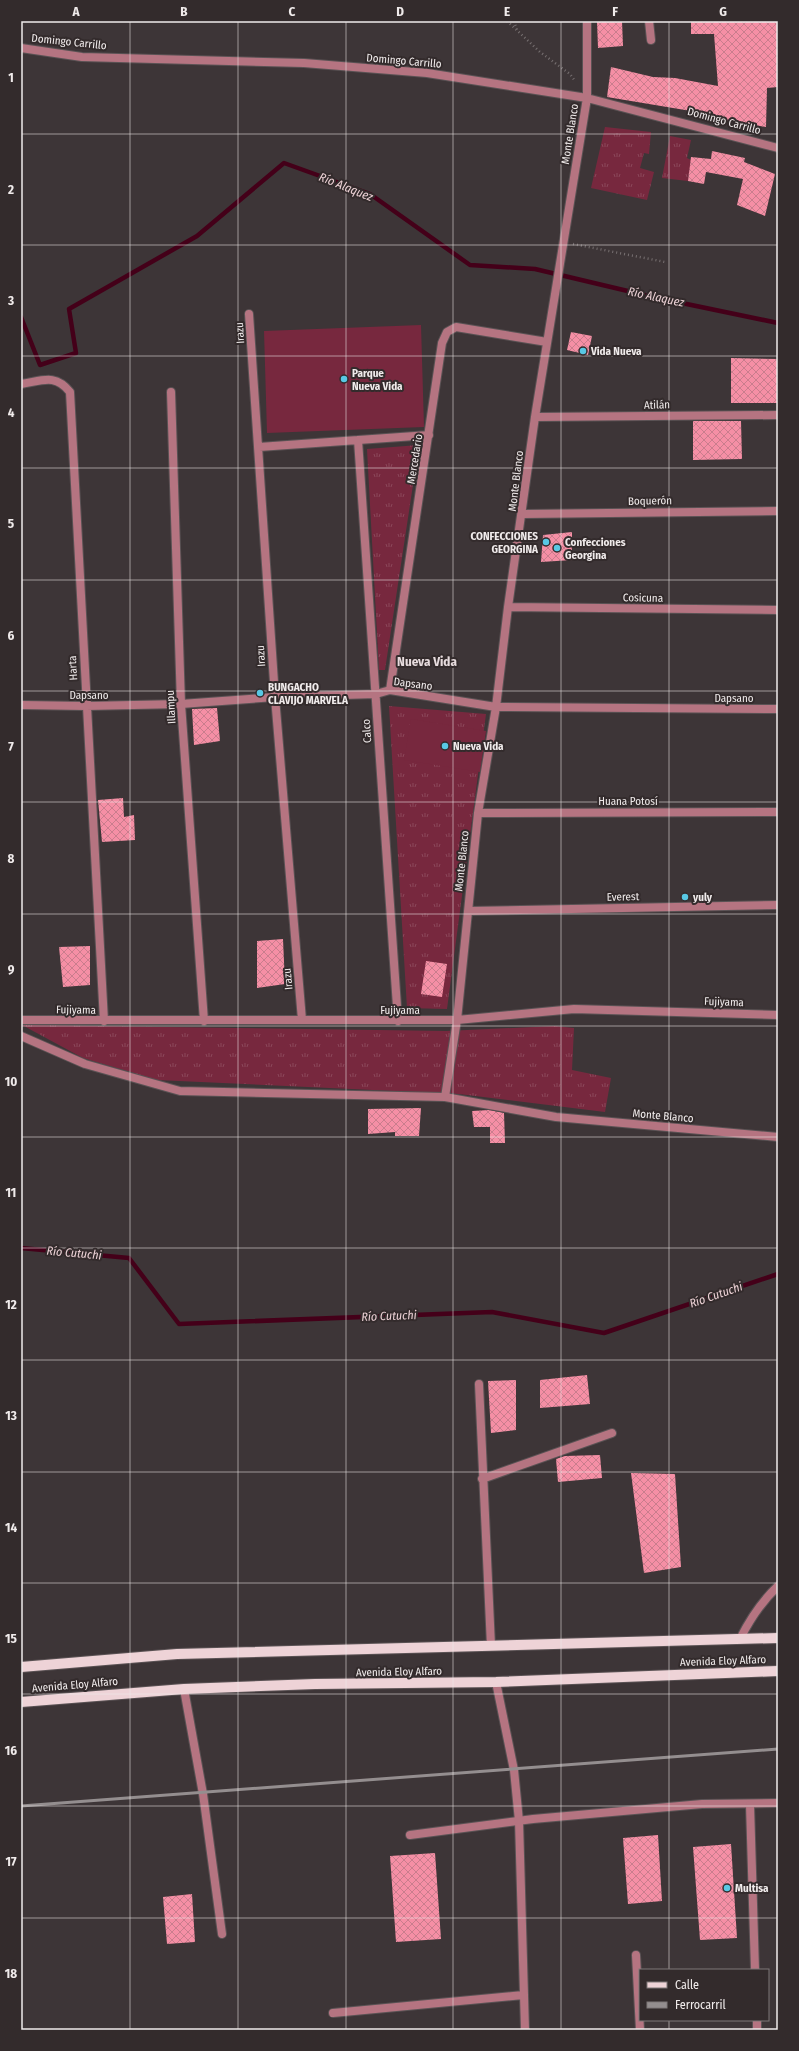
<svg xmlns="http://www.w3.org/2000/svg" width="799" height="2051" font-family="'Fira Sans Condensed',sans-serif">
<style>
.grass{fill:url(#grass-tufts)}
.pitch{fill:#77283e}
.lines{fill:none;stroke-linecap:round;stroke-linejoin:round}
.stream{stroke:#440019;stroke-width:4.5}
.building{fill:url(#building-cross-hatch)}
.lane-casing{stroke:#5a5254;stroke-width:10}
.street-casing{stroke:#5a5254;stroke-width:10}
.primary-casing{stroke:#5a5254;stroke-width:12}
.path{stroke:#777071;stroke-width:2.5;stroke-dasharray:1 3;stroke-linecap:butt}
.lane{stroke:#b57481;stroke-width:8}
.street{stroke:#b57481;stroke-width:8}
.primary{stroke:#eed3d7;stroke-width:10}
.rail{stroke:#948e8f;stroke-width:3}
.grid{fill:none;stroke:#f0ebeb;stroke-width:1;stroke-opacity:0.55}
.poi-dot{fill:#58c8e4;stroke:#332b2c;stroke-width:1.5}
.labels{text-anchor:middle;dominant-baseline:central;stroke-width:4;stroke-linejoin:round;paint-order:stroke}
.street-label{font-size:11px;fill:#f0ebeb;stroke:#332b2c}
.poi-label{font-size:11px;font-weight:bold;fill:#f0ebeb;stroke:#332b2c;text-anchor:start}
.water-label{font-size:12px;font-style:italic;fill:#eed3d7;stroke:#332b2c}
.quarter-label{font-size:13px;font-weight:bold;fill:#e7dcde;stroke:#332b2c}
.neatline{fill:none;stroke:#f0ebeb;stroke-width:1.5}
.grid-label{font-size:13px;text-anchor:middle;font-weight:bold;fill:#f0ebeb}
</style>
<defs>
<pattern id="grass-tufts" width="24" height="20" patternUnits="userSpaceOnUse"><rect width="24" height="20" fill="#77283e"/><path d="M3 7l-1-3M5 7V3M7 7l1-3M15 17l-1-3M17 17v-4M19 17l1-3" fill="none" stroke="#8b475a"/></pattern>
<pattern id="building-cross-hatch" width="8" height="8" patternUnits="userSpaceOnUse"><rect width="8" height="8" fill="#f58fa5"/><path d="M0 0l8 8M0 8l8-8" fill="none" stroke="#ca7d8d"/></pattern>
</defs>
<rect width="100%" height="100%" fill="#3d3537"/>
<path class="grass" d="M605,127L651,132L649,154L644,153L640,168L654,172L647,200L591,188Z
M670,136L691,140L687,158L691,160L688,181L662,178Z
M419,445L385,670H379L367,449Z
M389,706L486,714L447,1009L407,1008Z
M22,1025L446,1031L555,1026L574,1028L572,1070L611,1078L605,1112L459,1094L157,1080L83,1058Z"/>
<path class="pitch" d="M421,325L424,427L267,433L264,331Z
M411,719L486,731L480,772L404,760Z"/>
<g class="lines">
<path class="stream" d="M21,317L40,365L76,353L69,309L197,236L284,163L370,194L470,265L535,269L653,297L778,323
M21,1248L129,1258L179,1324L492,1312L604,1333L778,1274"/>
</g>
<path class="building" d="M597,21H622L623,46L598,48Z
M691,21H778V87L767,88L766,127L713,118V112L703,113L607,97L611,67L653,77L675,78L718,86L714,34H691Z
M712,151L745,158L744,162L775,174L765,216L737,205L743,179L706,172L704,184L688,181L691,157L711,159Z
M571,332L592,336L588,355L567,350Z
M731,358L778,359V403H731Z
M693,421H741L742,459L693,460Z
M572,532V560L541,562L543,535Z
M217,708L220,741L194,745L192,709Z
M123,798L124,817L134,815L135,840L102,842L98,800Z
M283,939L285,984L257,988V941Z
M90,946V985L63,987L59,947Z
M426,961L447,964L442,997L421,994Z
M421,1108L419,1136H395V1132L368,1134V1109Z
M489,1110L504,1113L505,1143H490V1127H474L472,1111Z
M587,1375L590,1404L540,1408V1380Z
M516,1380V1430L491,1433L488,1381Z
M600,1455L602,1478L558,1482L556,1459L565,1456Z
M631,1473L675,1474L681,1567L644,1573Z
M658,1835L662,1901L628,1904L623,1838Z
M731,1844L737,1938L700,1940L693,1847Z
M435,1853L441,1939L396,1942L390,1856Z
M192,1894L195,1942L167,1944L163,1897Z"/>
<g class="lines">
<defs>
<path id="lane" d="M479,1384L491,1646
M482,1479L612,1433
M740,1639C750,1619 761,1602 778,1586
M184,1689L203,1794L222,1934
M410,1835L533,1819L702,1804L778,1803"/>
<path id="street" d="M587,21V98L535,417L508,607L496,707L478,813L457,1020L445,1097L556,1117L778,1137
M649,21L651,40
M21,48L82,57L304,63L427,73L587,98L778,148
M249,314L275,697L302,1020
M21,384C42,381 55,373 70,392L104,1021
M171,392L181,704L204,1021
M535,417L778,415
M358,440L398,1021
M259,447L429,435
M523,514L778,511
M508,607L778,610
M390,690L442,343L447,332L456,327L547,342
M21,705L86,706L181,704L275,697L376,694L390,690L496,707L778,709
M478,813L778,812
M468,911L778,905
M21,1020H457L574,1009L778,1015
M21,1036L85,1064L180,1091L445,1097
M496,1682L514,1770L519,1821L525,2030
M750,1805L755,1970
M636,1955L640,2030
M333,2013L523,1995
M757,2020V2030"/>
<path id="primary" d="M21,1667L177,1654L778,1638
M21,1702L184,1689L315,1684L496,1682L778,1671"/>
</defs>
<use href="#lane" class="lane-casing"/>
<use href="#street" class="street-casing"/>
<use href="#primary" class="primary-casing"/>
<path class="path" d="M507,21L540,52L570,74L575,81
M514,21L517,30
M573,244L665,262"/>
<use href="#lane" class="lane"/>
<use href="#street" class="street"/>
<use href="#primary" class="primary"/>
<path class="rail" d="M21,1806L778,1749"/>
</g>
<path class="grid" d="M130,21V2030M238,21V2030M346,21V2030M453,21V2030M561,21V2030M669,21V1970M21,134H778M21,245H778M21,356H778M21,468H778M21,580H778M21,691H778M21,802H778M21,914H778M21,1026H778M21,1137H778M21,1248H778M21,1360H778M21,1472H778M21,1583H778M21,1694H778M21,1806H778M21,1918H778M669,2020V2030"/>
<g class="poi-dot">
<circle cx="583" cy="351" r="4"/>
<circle cx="344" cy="379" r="4"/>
<circle cx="546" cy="542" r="4"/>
<circle cx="557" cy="548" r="4"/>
<circle cx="260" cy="693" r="4"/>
<circle cx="445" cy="746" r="4"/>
<circle cx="685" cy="897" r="4"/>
<circle cx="727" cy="1888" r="4"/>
</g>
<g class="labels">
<g class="street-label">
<text transform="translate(69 42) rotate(6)">Domingo Carrillo</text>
<text transform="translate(404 61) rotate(5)">Domingo Carrillo</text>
<text transform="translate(724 121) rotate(15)">Domingo Carrillo</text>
<text transform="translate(570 134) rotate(-81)">Monte Blanco</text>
<text transform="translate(240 333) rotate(-94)">Irazu</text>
<text transform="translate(657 405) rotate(-1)">Atilán</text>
<text transform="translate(415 459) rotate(-81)">Mercedario</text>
<text transform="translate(516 481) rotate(-83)">Monte Blanco</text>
<text transform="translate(650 501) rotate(-1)">Boquerón</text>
<text transform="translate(643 598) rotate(1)">Cosicuna</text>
<text transform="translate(261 656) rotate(-94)">Irazu</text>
<text transform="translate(73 668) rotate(-93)">Harta</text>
<text transform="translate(413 684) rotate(7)">Dapsano</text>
<text x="89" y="695">Dapsano</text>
<text x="734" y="698">Dapsano</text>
<text transform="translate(171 707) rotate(-93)">Illampu</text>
<text transform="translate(367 731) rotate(-94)">Calco</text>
<text x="628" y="801">Huana Potosí</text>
<text transform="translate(462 861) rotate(-84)">Monte Blanco</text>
<text transform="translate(623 897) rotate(-1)">Everest</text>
<text transform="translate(288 979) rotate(-95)">Irazu</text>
<text transform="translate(724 1002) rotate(2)">Fujiyama</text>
<text transform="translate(76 1010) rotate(1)">Fujiyama</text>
<text x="400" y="1010">Fujiyama</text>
<text transform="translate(663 1116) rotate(5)">Monte Blanco</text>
<text transform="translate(723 1661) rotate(-2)">Avenida Eloy Alfaro</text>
<text transform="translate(399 1672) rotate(-1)">Avenida Eloy Alfaro</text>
<text transform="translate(75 1685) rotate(-5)">Avenida Eloy Alfaro</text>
</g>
<g class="poi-label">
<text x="591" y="351">Vida Nueva</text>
<text x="352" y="373">Parque<tspan x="352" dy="13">Nueva Vida</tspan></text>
<text x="538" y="536" text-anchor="end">CONFECCIONES<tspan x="538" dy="13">GEORGINA</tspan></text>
<text x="565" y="542">Confecciones<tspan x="565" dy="13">Georgina</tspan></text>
<text x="268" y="687">BUNGACHO<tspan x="268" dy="13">CLAVIJO MARVELA</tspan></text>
<text x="453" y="746">Nueva Vida</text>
<text x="693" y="897">yuly</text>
<text x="735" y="1888">Multisa</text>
</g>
<g class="water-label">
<text transform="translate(346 187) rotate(22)">Río Alaquez</text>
<text transform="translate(656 297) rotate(12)">Río Alaquez</text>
<text transform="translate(74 1253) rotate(5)">Río Cutuchi</text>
<text transform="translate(716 1295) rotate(-19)">Río Cutuchi</text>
<text transform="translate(389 1316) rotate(-2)">Río Cutuchi</text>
</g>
<g class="quarter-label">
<text x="427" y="661">Nueva Vida</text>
</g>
</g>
<rect width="799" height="2051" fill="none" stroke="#332b2c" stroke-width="44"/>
<rect x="639" y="1969" width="130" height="52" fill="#332b2c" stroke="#7f7878"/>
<rect x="647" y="1982" width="20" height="6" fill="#eed3d7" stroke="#7f7878"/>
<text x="675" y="1989" font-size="12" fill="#f0ebeb">Calle</text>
<rect x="647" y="2002" width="20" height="6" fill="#948e8f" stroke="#7f7878"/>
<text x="675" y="2009" font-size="12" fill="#f0ebeb">Ferrocarril</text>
<rect x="22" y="22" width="755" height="2007" class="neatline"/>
<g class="grid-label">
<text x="76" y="16">A</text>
<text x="184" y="16">B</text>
<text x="292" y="16">C</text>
<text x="400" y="16">D</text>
<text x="507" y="16">E</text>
<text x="615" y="16">F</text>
<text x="723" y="16">G</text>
<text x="11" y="82">1</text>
<text x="11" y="194">2</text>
<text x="11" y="305">3</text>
<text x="11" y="417">4</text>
<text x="11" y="528">5</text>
<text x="11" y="640">6</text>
<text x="11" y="751">7</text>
<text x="11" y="863">8</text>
<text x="11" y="974">9</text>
<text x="11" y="1086">10</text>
<text x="11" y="1197">11</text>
<text x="11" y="1309">12</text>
<text x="11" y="1420">13</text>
<text x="11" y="1532">14</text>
<text x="11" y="1643">15</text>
<text x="11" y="1755">16</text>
<text x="11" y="1866">17</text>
<text x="11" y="1978">18</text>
</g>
</svg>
